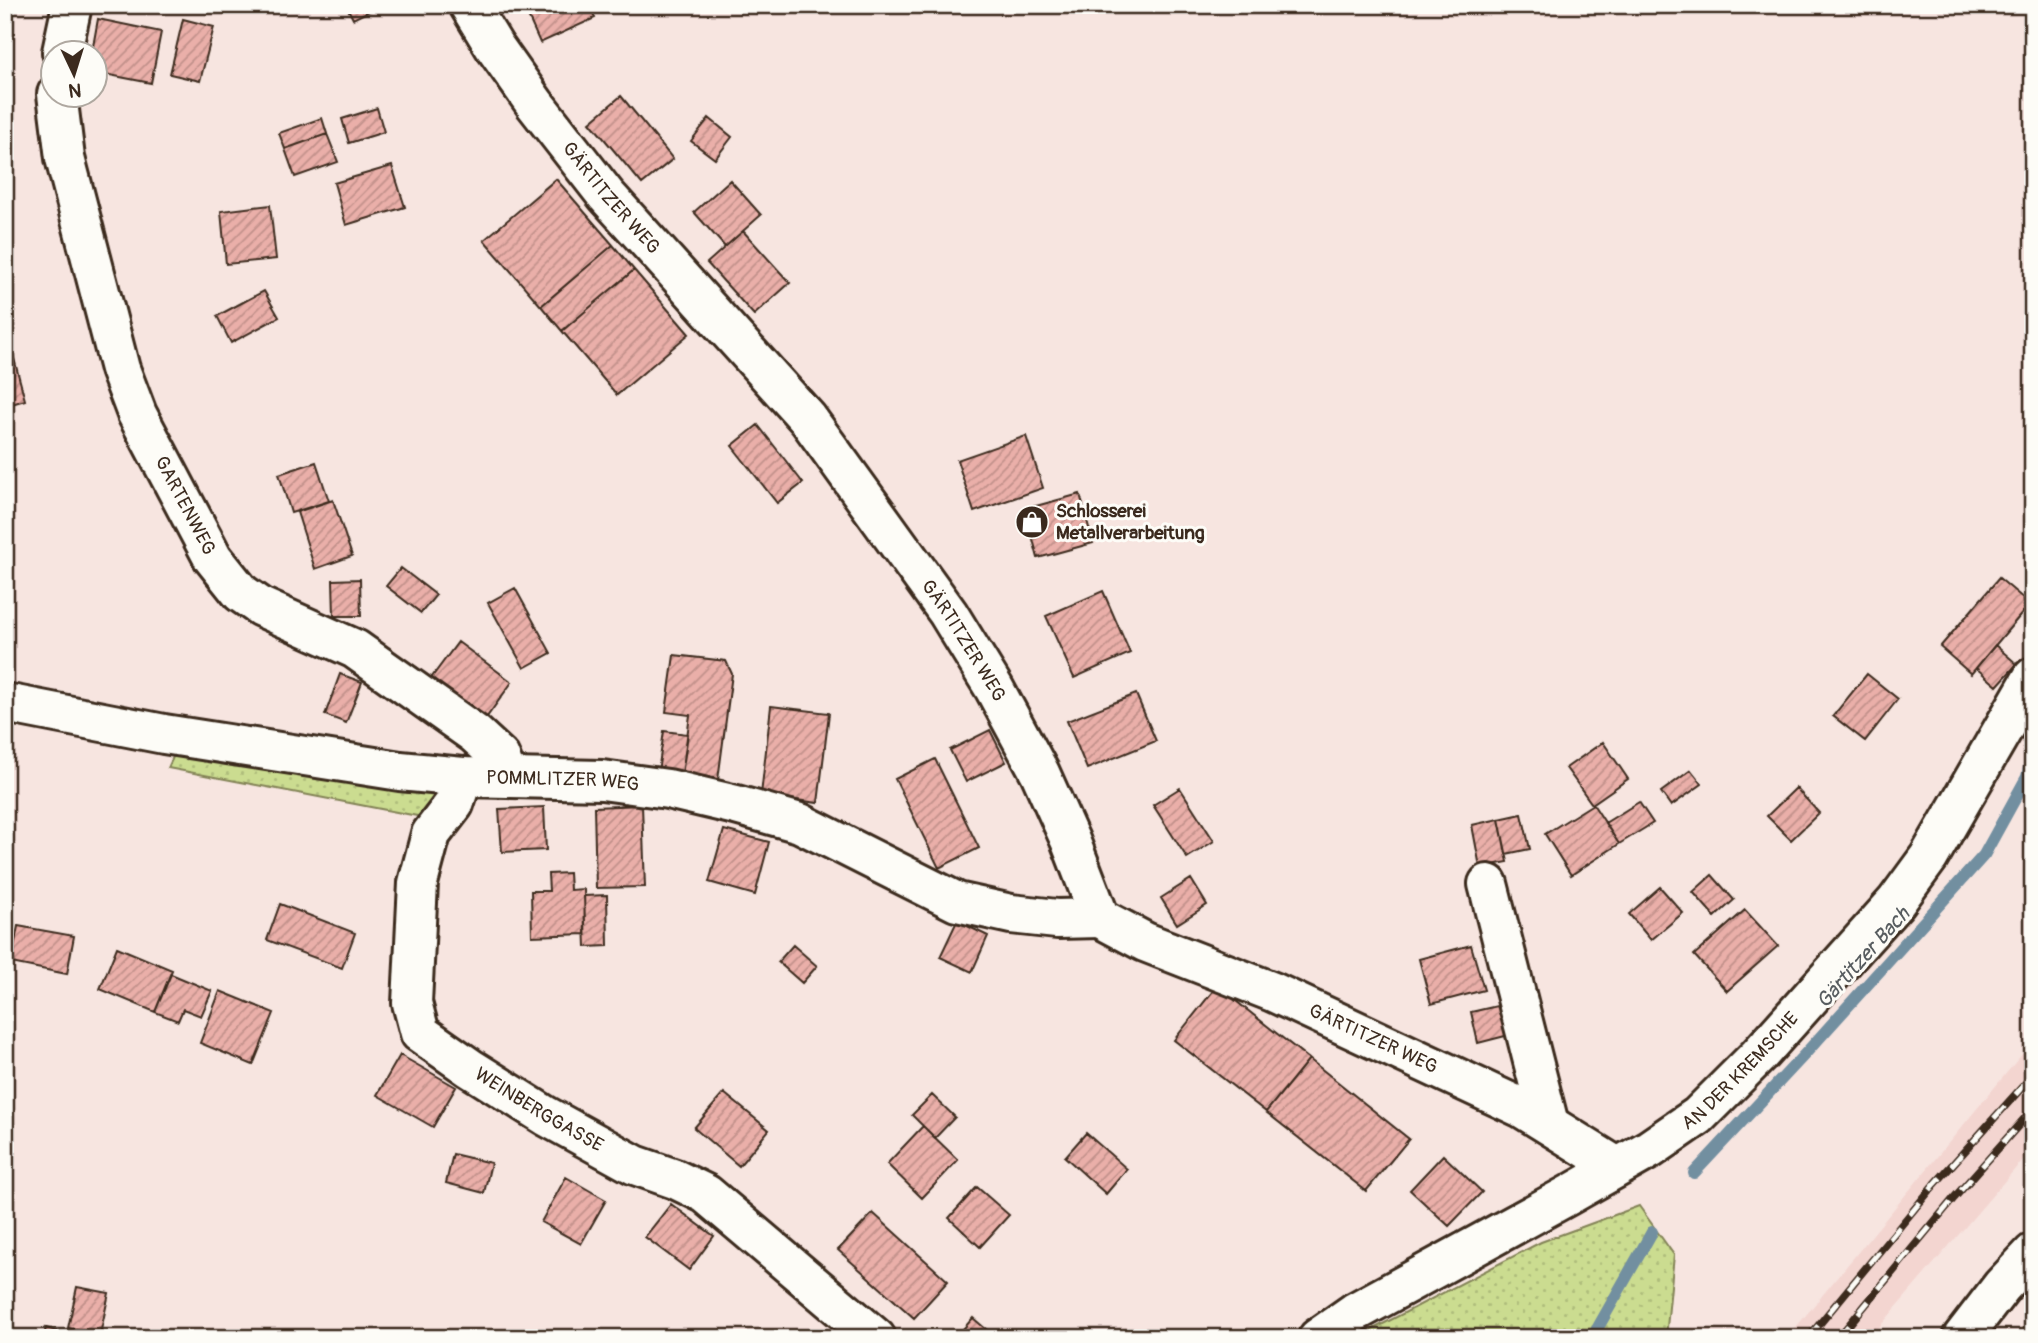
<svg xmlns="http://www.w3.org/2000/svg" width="2038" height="1343" font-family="Pangolin,sans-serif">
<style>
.built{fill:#f3d5d0}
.grass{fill:url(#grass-dots);stroke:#838357;stroke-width:2}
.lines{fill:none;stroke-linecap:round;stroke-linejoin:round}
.stream{stroke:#728fa0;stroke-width:12}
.building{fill:url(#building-hatch);stroke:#3b2a1e;stroke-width:2}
.minor-casing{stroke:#3b2a1e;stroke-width:44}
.minor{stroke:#fdfcf7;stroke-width:38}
.rail-casing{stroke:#3b2a1e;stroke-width:8}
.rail{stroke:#fdfcf7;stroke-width:5;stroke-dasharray:16;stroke-linecap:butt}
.labels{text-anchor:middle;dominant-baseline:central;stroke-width:6;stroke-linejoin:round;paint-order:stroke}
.street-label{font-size:19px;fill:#3b2a1e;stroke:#fdfcf7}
.poi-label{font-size:19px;font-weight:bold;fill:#3b2a1e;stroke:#fdfcf7;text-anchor:start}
.water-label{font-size:21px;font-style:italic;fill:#575c5f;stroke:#fdfcf7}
</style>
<defs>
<pattern id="grass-dots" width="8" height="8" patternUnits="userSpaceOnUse" patternTransform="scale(1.75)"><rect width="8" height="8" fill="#cbdc90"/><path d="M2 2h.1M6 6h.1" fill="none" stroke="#afbd7c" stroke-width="1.8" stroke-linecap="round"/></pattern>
<pattern id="building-hatch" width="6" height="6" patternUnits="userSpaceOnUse" patternTransform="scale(1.75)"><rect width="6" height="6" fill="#eaafa9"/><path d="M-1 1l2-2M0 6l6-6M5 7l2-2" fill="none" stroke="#bf8f89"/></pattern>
</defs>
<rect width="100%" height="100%" fill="#f7e5e0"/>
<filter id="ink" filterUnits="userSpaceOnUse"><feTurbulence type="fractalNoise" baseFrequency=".0143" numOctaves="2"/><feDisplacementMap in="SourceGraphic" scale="14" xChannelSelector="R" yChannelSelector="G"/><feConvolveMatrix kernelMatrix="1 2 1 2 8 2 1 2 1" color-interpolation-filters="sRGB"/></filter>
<g filter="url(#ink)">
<path class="built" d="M2033,1041V1148L1870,1338H1787Z"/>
<path class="grass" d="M177,748L438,789L433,819L168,768Z
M1639,1206L1674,1255L1666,1338H1356L1541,1242Z"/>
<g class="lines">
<path class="stream" d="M1694,1173L1805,1054L1984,855L2027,777L2033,752
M1592,1338L1652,1232"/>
</g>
<path class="building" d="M346,5H381L353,19Z
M523,5H590L595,18L540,43Z
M98,19L161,32L151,83L94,72V52H92Z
M183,19L214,27L200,81L170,74Z
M621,96L673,159L642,184L590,122Z
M377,108L384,132L349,143L342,119Z
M322,118L327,134L285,149L279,133Z
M709,118L732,137L715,159L691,141Z
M327,134L338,162L295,177L285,149Z
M392,166L405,207L346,225L334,183Z
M556,179L613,245L541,306L484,240Z
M730,180L761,215L725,247L694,212Z
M270,205L276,259L226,264L221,211Z
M743,231L790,283L754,315L707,263Z
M613,245L634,270L562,331L541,306Z
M634,270L689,334L617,395L562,331Z
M264,291L279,317L231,343L217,316Z
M11,347L25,400L5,406V349Z
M758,425L803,483L777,503L732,446Z
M1026,436L1043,488L974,512L957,460Z
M316,462L329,501L291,513L279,474Z
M1080,494L1093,543L1038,558L1025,509Z
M333,500L352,556L315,569L297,512Z
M401,568L436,595L421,613L386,586Z
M1999,578L2030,604L1971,674L1940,647Z
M360,579L361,616H334L333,580Z
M515,588L551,653L524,668L488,603Z
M1103,591L1130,653L1074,678L1046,616Z
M458,642L512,682L484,721L429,681Z
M1995,645L2017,664L1997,686L1976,668Z
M674,655L726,661L732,674L718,780L682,775L690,715L666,712Z
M340,674L362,682L346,723L325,715Z
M1867,674L1898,699L1865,741L1833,716Z
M1136,694L1156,741L1087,769L1067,721Z
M771,706L829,713L818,803L761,795Z
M990,730L1006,762L966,782L950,750Z
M664,731L688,734L682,775L658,772Z
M1603,742L1628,779L1592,804L1566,768Z
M935,759L979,848L939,868L895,779Z
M1691,770L1702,784L1671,806L1661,792Z
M1180,788L1214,841L1187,858L1153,805Z
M1796,788L1819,813L1791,840L1767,816Z
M1639,802L1653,823L1619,844L1605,823Z
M1593,804L1619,844L1571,875L1545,834Z
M642,805L645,887L596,888L594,807Z
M544,807L546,850L502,852L499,809Z
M1522,814L1530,849L1506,854L1499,819Z
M1499,819L1508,862L1480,867L1472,825Z
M724,830L769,842L755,895L709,882Z
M569,873L570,890L584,889L585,934L532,936L531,891H549L548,874Z
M1712,875L1734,900L1715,917L1693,892Z
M1191,879L1207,905L1177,924L1161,898Z
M1660,887L1683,913L1651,940L1629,914Z
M607,895L608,946L586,947L584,896Z
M280,904L355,933L342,968L267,940Z
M1745,910L1778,946L1727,991L1694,955Z
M957,921L988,936L972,972L940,957Z
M18,926L74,936L67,974L11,963Z
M793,945L817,966L802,983L778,962Z
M1471,945L1484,990L1431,1004L1419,959Z
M117,947L172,970L155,1012L100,989Z
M171,974L212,991L201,1016L183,1009L178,1021L155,1012Z
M1217,986L1309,1059L1266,1112L1174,1040Z
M220,991L274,1013L253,1065L200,1043Z
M1506,1004L1513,1034L1478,1043L1471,1012Z
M400,1055L456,1087L433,1127L377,1095Z
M1309,1059L1409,1139L1366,1191L1266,1112Z
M724,1093L769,1130L739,1166L694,1128Z
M932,1095L955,1117L935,1138L912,1115Z
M923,1126L958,1160L922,1198L887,1164Z
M1086,1133L1127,1169L1106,1194L1065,1157Z
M453,1154L491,1163L484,1193L446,1183Z
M1443,1155L1482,1192L1449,1226L1410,1190Z
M566,1177L606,1200L581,1244L541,1222Z
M977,1187L1009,1215L980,1247L949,1218Z
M671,1204L714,1236L689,1270L645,1237Z
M873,1213L948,1281L914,1318L838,1250Z
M77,1287L109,1293L100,1335L68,1328Z
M973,1318L994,1336L992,1338H955Z
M46,1328L74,1336L73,1338H43Z"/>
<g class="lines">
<defs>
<g id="minor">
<path id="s1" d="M469,5L494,46L535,104L606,195L808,419L948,613L994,688L1040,773L1070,840L1100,918L1145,942L1273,992L1522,1108L1617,1167"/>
<path d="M62,52L72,5"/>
<path id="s2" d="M57,94L65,158L120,369L137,414L213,558L241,593L261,607L355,649L475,734L500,757L507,777"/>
<path id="s3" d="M5,703L164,734L400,771L463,777L602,780L668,789L736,805L800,823L957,902L1011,914L1057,919L1100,918"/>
<path id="s4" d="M463,777L454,804L431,834L418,883L412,1003L420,1033L470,1068L546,1116L635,1165L675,1179L706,1194L876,1338"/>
<path d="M1488,884L1549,1124"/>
<path id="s5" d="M1318,1338L1355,1312L1569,1195L1650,1149L1698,1116L1758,1056L1896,902L1929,857L2033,677"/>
<path d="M1962,1338L2002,1286L2033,1253"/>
</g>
</defs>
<use href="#minor" class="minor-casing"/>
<use href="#minor" class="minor"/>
<defs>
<path id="rail" d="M1808,1338L1935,1184L2033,1075
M1838,1338L1954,1198L2033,1109"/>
</defs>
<use href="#rail" class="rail-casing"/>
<use href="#rail" class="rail"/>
</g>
</g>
<defs>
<symbol id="shop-disc" viewBox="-11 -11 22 22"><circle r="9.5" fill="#3b2a1e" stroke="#fdfcf7"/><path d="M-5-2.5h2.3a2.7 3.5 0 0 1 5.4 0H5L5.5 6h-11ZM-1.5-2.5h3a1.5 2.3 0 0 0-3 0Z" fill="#fff"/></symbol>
</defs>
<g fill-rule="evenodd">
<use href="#shop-disc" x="1013" y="503" width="38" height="38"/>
</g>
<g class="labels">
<g class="street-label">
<text stroke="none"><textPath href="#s1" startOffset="240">GÄRTITZER WEG</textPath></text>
<text stroke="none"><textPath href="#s2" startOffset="434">GARTENWEG</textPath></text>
<text stroke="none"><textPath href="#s1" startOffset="807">GÄRTITZER WEG</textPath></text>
<text stroke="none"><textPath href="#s3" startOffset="564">POMMLITZER WEG</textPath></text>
<text stroke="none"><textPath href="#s1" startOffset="1416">GÄRTITZER WEG</textPath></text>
<text stroke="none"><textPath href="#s5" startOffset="502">AN DER KREMSCHE</textPath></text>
<text stroke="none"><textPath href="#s4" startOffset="410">WEINBERGGASSE</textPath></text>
</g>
<g class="poi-label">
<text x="1056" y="511">Schlosserei<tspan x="1056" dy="22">Metallverarbeitung</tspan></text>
</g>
<g class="water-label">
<text transform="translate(1863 958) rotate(-48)">Gärtitzer Bach</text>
</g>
</g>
<rect width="2038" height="1343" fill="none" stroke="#fdfcf7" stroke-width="28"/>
<rect x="14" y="14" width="2010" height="1315" fill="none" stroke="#3b2a1e" stroke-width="2.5" filter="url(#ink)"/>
<g transform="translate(74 74) rotate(176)"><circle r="33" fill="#fdfcf7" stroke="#afa8a0" stroke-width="2"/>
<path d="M0-5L12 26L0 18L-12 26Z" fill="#3b2a1e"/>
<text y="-10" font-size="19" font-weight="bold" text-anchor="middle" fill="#3b2a1e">N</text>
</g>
</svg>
